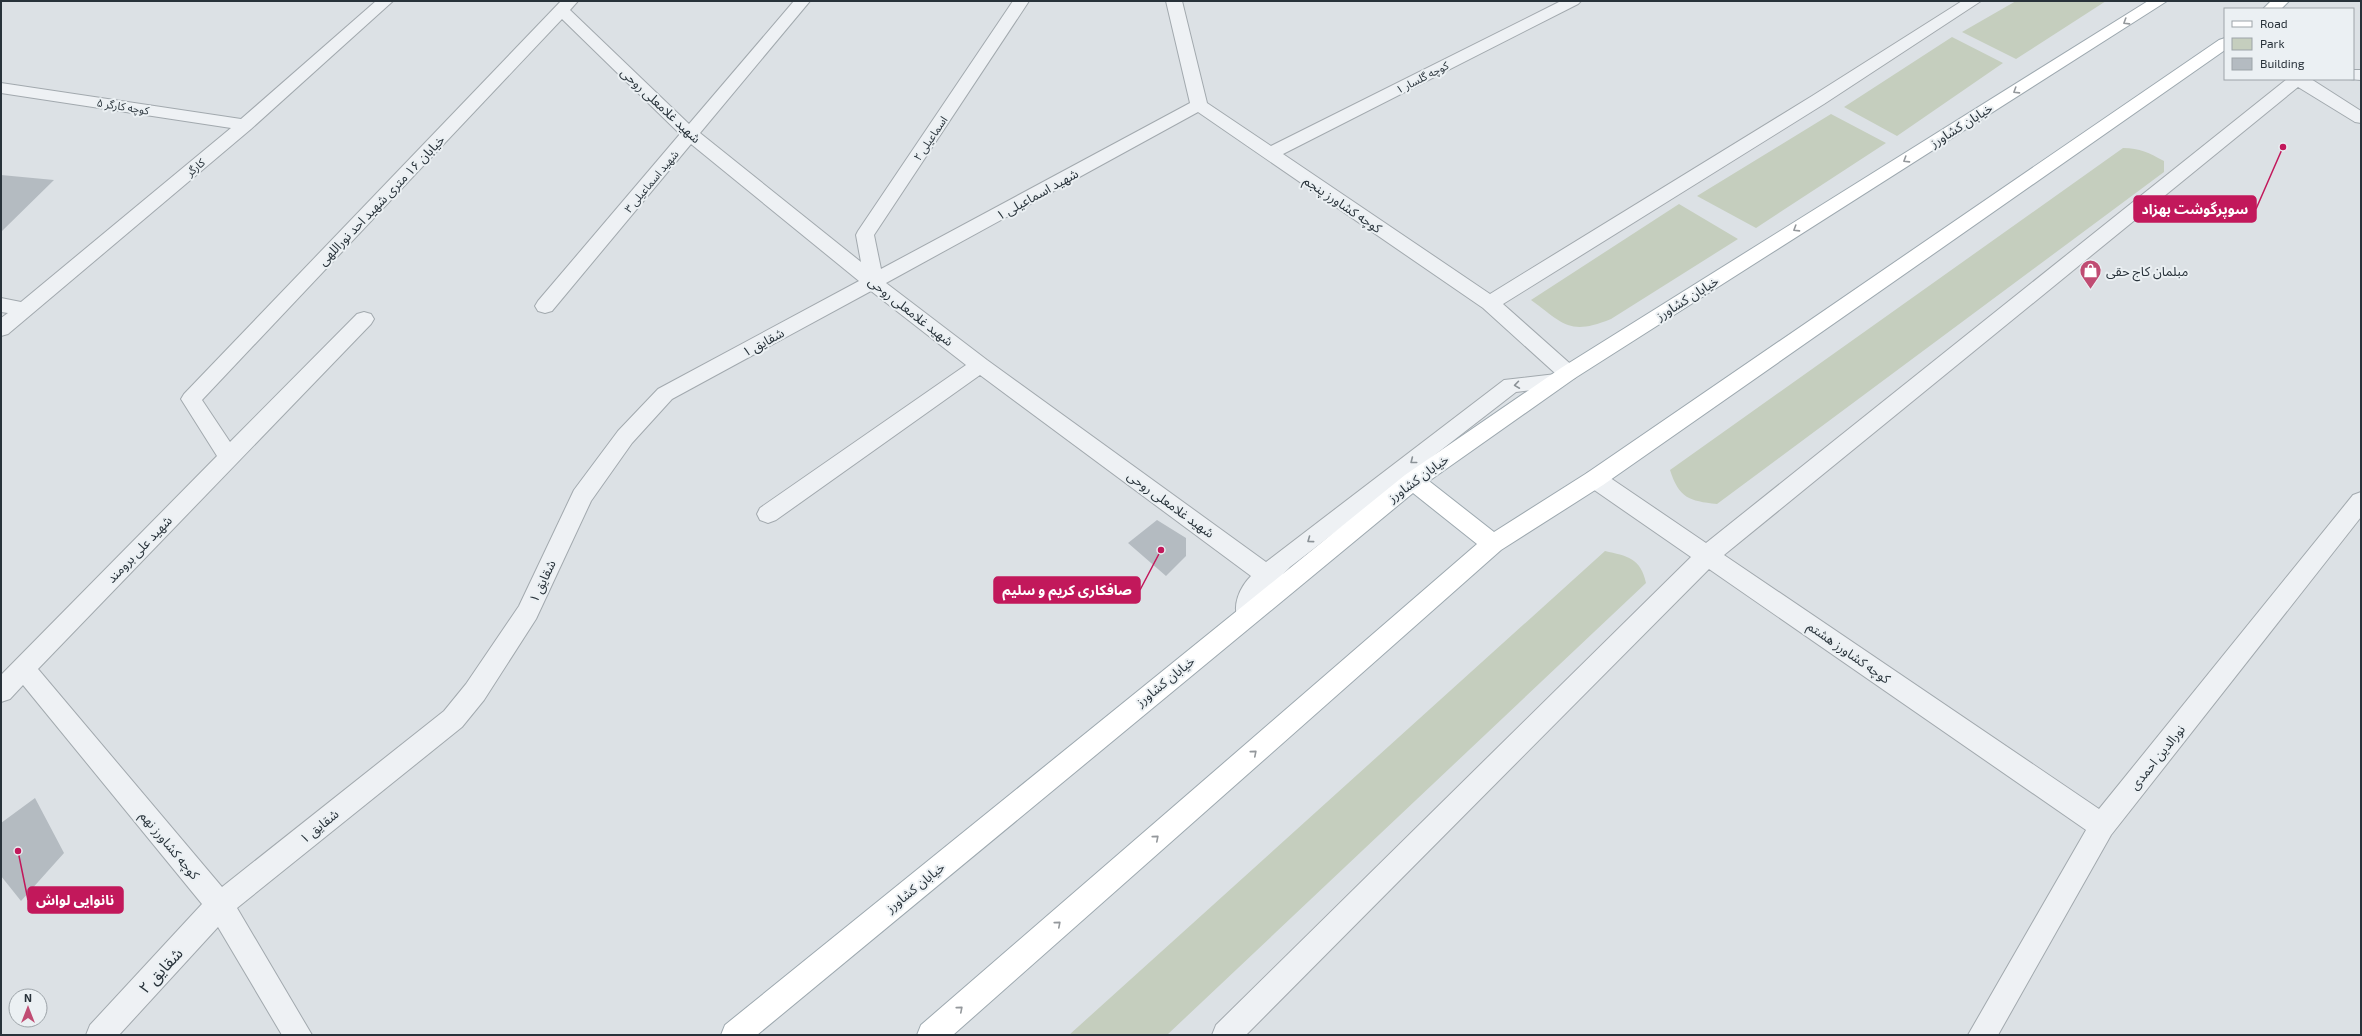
<svg xmlns="http://www.w3.org/2000/svg" width="2362" height="1036" font-family="'Exo 2','Noto Sans Arabic',sans-serif">
<style>
.green{fill:#c5cebe}
.building{fill:#b4bbc1}
.lines{fill:none;stroke-linecap:round;stroke-linejoin:round}
.minor-casing{stroke:#a2a9ae;stroke-width:2}
.major-casing{stroke:#9da8af;stroke-width:2}
.minor{fill:#eef1f4;fill-rule:evenodd}
.major{fill:#fff;fill-rule:evenodd}
.oneway{stroke:#94989c}
.oneway2{stroke:#8b9297}
.labels{text-anchor:middle;dominant-baseline:central;stroke-width:4;stroke-linejoin:round;paint-order:stroke}
.far-street-label{font-size:11px;fill:#28323a;stroke:#ebf0f3}
.street-label{font-size:13px;fill:#28323a;stroke:#ebf0f3}
.poi-label{font-size:13px;fill:#28323a;stroke:#ebf0f3;text-anchor:start}
.near-street-label{font-size:16px;fill:#28323a;stroke:#ebf0f3}
.leader{fill:none;stroke:#c2185b;stroke-width:1.5}
.callout-dot{fill:#c2185b;stroke:#ebf0f3;stroke-width:1.5}
.callout{fill:#c2185b;stroke:#c2185b;stroke-width:1.5}
.callout-label{font-size:14px;text-anchor:middle;font-weight:bold;fill:#fff}
</style>
<rect width="100%" height="100%" fill="#dce1e5"/>
<path class="green" d="M2016,1H2106L2016,59L1962,32Z
M1952,37L2003,63L1897,136L1844,107Z
M1831,114L1886,143L1756,228L1697,196Z
M2123,148C2140,148 2149,153 2164,161V172L1717,504C1689,501 1679,498 1670,470Z
M1679,204L1738,239L1611,319C1569,336 1564,324 1531,300Z
M1605,551C1627,556 1641,558 1646,583L1167,1035H1069Z"/>
<path class="building" d="M1,175L54,180L1,232Z
M1157,520L1186,538V556L1166,576L1128,543Z
M35,798L64,853L21,901L1,876V823Z"/>
<g class="lines">
<defs>
<path id="minor" d="M376,1H393L251,129L8,334L1,336V318L8,313L1,312V298L21,302L231,128L1,93V83L241,119Z
M561,1H578L570,10L689,124L794,1H810L700,133L861,262L856,235L858,231L1013,1H1029L874,235L881,269L1190,103L1166,1H1182L1207,103L1271,146L1561,1H1581L1578,4L1283,154L1490,294L1812,96L1962,1H1981L1824,104L1503,304L1575,368L1578,373L1575,378L1565,380L1563,386L1516,392L1290,567L1283,574L1290,579L1293,586L1290,593L1282,595L1268,589L1262,595L1255,621L1247,624L1239,621C1231,606 1240,587 1251,576L980,375L776,520L768,523L760,520L757,514L760,508L966,365L871,291L672,399L632,443L591,501L536,619L484,700L462,727L237,908L312,1035H282L218,927L119,1035H86L90,1025L202,904L23,685L10,699L1,702V675L217,456L181,399L184,394ZM562,19L680,134L538,301L535,306L538,311L545,313L552,311L691,144L859,281L658,389L618,431L574,490L519,606L466,684L444,711L222,887L38,669L371,324L374,319L371,314L364,312L357,314L230,442L202,400ZM1198,112L1483,308L1556,374L1504,380L1266,562L987,360L886,283Z
M2353,70H2361V80L2349,79H2353Z
M2287,79H2311L2361,111V123L2355,122L2298,87L1724,555L2099,809L2353,495L2361,492V517L2111,835L1998,1035H1968L2086,830L1709,569L1246,1035H1212L1216,1025L1691,557L1587,485L1584,479L1587,473L1595,471L1603,473L1706,543Z"/>
<path id="major" d="M2148,1H2167L1575,378L1429,481L1494,532L1587,473L2219,40L2225,38V50L1603,485L1501,550L953,1035H917L921,1025L1477,544L1413,493L757,1035H721L725,1025L1405,475L1561,368Z
M2271,1H2289L2281,9H2263Z"/>
</defs>
<use href="#minor" class="minor-casing"/>
<use href="#major" class="major-casing"/>
<use href="#minor" class="minor"/>
<use href="#major" class="major"/>
</g>
<defs><path id="oneway-chevron" d="M-2-3.5L2.5 0L-2 3.5" fill="none" stroke-width="1.6" stroke-linecap="round" stroke-linejoin="round"/></defs>
<g class="oneway">
<use href="#oneway-chevron" transform="translate(2126 22) rotate(148)"/>
<use href="#oneway-chevron" transform="translate(2016 91) rotate(148)"/>
<use href="#oneway-chevron" transform="translate(1906 160) rotate(148)"/>
<use href="#oneway-chevron" transform="translate(1796 229) rotate(148)"/>
<use href="#oneway-chevron" transform="translate(1254 753) rotate(-41)"/>
<use href="#oneway-chevron" transform="translate(1156 838) rotate(-41)"/>
<use href="#oneway-chevron" transform="translate(1058 924) rotate(-41)"/>
<use href="#oneway-chevron" transform="translate(960 1009) rotate(-41)"/>
</g>
<g class="oneway2">
<use href="#oneway-chevron" transform="translate(1517 385) rotate(172)"/>
<use href="#oneway-chevron" transform="translate(1413 461) rotate(142)"/>
<use href="#oneway-chevron" transform="translate(1310 540) rotate(144)"/>
</g>
<defs>
<symbol id="shop-pin" viewBox="-11 -11 22 30"><path d="M0 17L-7.5 6A9.5 9.5 0 1 1 7.5 6Z" fill="#c04c73" stroke="#ebf0f3"/><path d="M-5-2.5h2.3a2.7 3.5 0 0 1 5.4 0H5L5.5 6h-11ZM-1.5-2.5h3a1.5 2.3 0 0 0-3 0Z" fill="#fff"/></symbol>
</defs>
<g fill-rule="evenodd">
<use href="#shop-pin" x="2078" y="258" width="25" height="34"/>
</g>
<g class="labels">
<g class="far-street-label">
<text transform="translate(1422 77) rotate(-27)">کوچه گلسار ۱</text>
<text transform="translate(123 106) rotate(9)">کوچه کارگر ۵</text>
<text transform="translate(930 138) rotate(-56)">اسماعیلی ۲</text>
<text transform="translate(195 167) rotate(-40)">کارگر</text>
<text transform="translate(651 181) rotate(-50)">شهید اسماعیلی ۳</text>
</g>
<g class="street-label">
<text transform="translate(661 105) rotate(43)">شهید غلامعلی روحی</text>
<text transform="translate(1961 125) rotate(-32)">خیابان کشاورز</text>
<text transform="translate(1037 194) rotate(-29)">شهید اسماعیلی ۱</text>
<text transform="translate(381 200) rotate(-46)">خیابان ۱۶ متری شهید احد نوراللهی</text>
<text transform="translate(1343 204) rotate(34)">کوچه کشاورز پنجم</text>
<text transform="translate(1687 298) rotate(-32)">خیابان کشاورز</text>
<text transform="translate(911 311) rotate(38)">شهید غلامعلی روحی</text>
<text transform="translate(763 342) rotate(-28)">شقایق ۱</text>
<text transform="translate(1418 478) rotate(-36)">خیابان کشاورز</text>
<text transform="translate(1171 504) rotate(36)">شهید غلامعلی روحی</text>
<text transform="translate(139 549) rotate(-46)">شهید علی برومند</text>
<text transform="translate(542 581) rotate(-65)">شقایق ۱</text>
<text transform="translate(1849 652) rotate(35)">کوچه کشاورز هشتم</text>
<text transform="translate(1165 681) rotate(-39)">خیابان کشاورز</text>
<text transform="translate(2157 757) rotate(-51)">نورالدین احمدی</text>
<text transform="translate(319 826) rotate(-39)">شقایق ۱</text>
<text transform="translate(170 845) rotate(50)">کوچه کشاورز نهم</text>
<text transform="translate(915 887) rotate(-39)">خیابان کشاورز</text>
</g>
<g class="poi-label">
<text x="2106" y="271">مبلمان کاج حقی</text>
</g>
<g class="near-street-label">
<text transform="translate(160 970) rotate(-47)">شقایق ۲</text>
</g>
</g>
<path class="leader" d="M2283 147L2256 209M1161 550L1140 590M18 851L28 900"/>
<g class="callout-dot">
<circle cx="2283" cy="147" r="4"/>
<circle cx="1161" cy="550" r="4"/>
<circle cx="18" cy="851" r="4"/>
</g>
<g class="callout">
<rect x="2134" y="196" width="122" height="26" rx="4"/>
<rect x="994" y="577" width="146" height="26" rx="4"/>
<rect x="28" y="887" width="95" height="26" rx="4"/>
</g>
<g class="callout-label">
<text x="2195" y="214">سوپرگوشت بهزاد</text>
<text x="1067" y="595">صافکاری کریم و سلیم</text>
<text x="75" y="905">نانوایی لواش</text>
</g>
<rect width="2362" height="1036" fill="none" stroke="#28323a" stroke-width="4"/>
<rect x="2224" y="8" width="130" height="72" fill="#ebf0f3" stroke="#9da4a9"/>
<rect x="2232" y="21" width="20" height="6" fill="#ffffff" stroke="#9da4a9"/>
<text x="2260" y="28" font-size="12" fill="#28323a">Road</text>
<rect x="2232" y="38" width="20" height="12" fill="#c5cebe" stroke="#9da4a9"/>
<text x="2260" y="48" font-size="12" fill="#28323a">Park</text>
<rect x="2232" y="58" width="20" height="12" fill="#b4bbc1" stroke="#9da4a9"/>
<text x="2260" y="68" font-size="12" fill="#28323a">Building</text>
<g transform="translate(28 1008)"><circle r="19" fill="#ebf0f3" stroke="#9da4a9"/>
<path d="M0-3L7 15L0 10L-7 15Z" fill="#c04c73"/>
<text y="-6" font-size="11" font-weight="bold" text-anchor="middle" fill="#28323a">N</text>
</g>
</svg>
